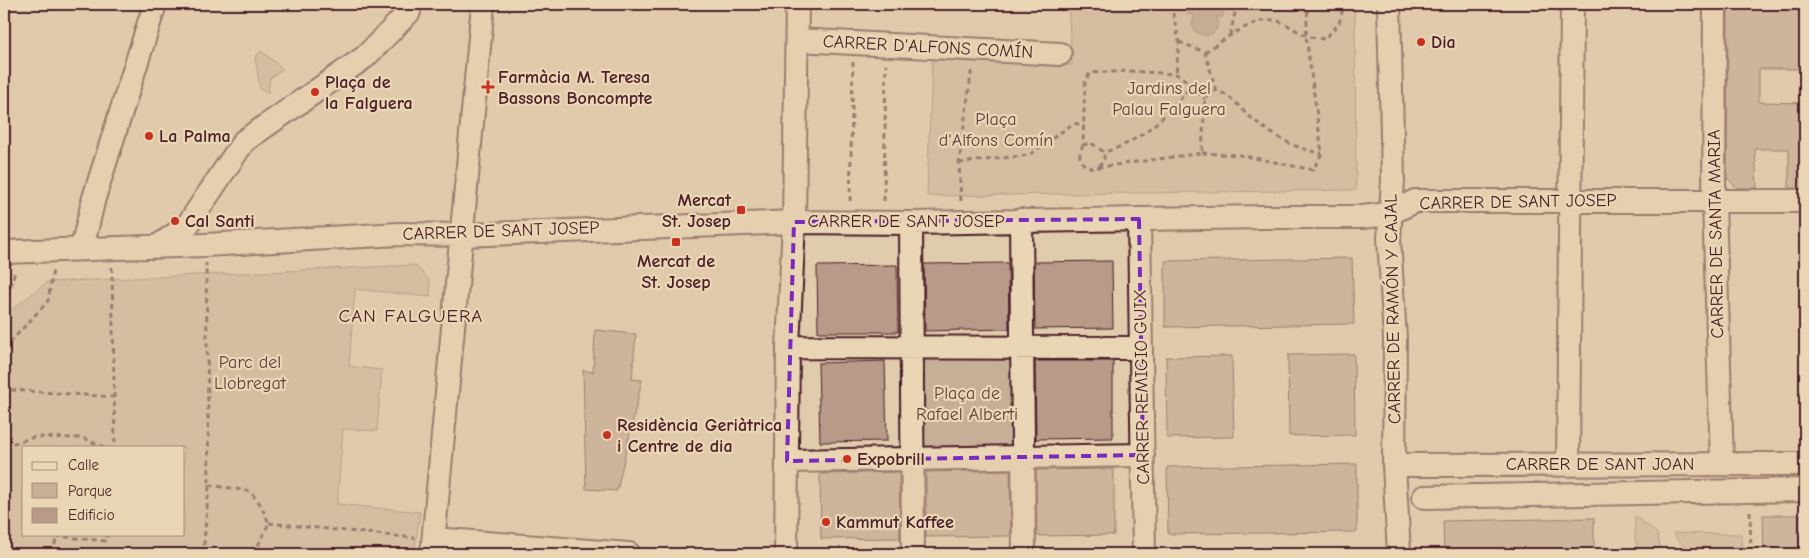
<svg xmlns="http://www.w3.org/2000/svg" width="1809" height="558" font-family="'Comic Neue',sans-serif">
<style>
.green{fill:#c7ae96;stroke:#886660;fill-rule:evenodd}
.water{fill:#a58778;stroke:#815d59}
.building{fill:#b79a88;stroke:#4a1f2b}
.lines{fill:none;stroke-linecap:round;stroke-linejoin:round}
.minor-casing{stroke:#4a1f2b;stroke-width:26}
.path{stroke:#4a1f2b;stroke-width:3;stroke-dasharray:5 4;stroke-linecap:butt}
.minor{stroke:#ead6b4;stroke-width:22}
.marked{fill:none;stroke:#7b2cbf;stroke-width:4;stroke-dasharray:10 6;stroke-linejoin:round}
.poi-dot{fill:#c8321e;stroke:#ead6b4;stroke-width:2}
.labels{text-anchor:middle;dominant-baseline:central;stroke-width:4.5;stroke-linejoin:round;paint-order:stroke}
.poi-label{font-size:18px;font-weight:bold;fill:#4a1f2b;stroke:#ead6b4;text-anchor:start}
.street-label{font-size:18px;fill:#4a1f2b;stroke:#ead6b4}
.park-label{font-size:18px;fill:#633c40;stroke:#ead6b4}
.neighbourhood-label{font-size:19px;letter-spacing:1px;fill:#4a1f2b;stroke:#ead6b4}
</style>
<rect width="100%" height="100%" fill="#e0cbac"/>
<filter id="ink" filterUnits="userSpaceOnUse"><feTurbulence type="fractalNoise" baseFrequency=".02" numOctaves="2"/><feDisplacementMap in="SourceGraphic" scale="10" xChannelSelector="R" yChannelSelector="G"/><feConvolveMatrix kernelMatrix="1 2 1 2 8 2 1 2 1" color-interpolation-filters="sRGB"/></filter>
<g filter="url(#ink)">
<path class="green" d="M1068,4H1355L1356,190L927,196L932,60L1072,65Z
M261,51L283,69L270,78L268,93L260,89L255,57Z
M415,265L430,281V297L355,289L349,366L382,370L377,431L343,429L337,504L420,512L414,554H4V316L47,282ZM24,447H184V534H24Z
M919,355H1013L1014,451H920Z
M1635,516L1657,533L1662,554H1639L1635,539Z
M1673,533L1741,534L1742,554C1716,554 1686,558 1673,533Z"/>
<path class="water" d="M1188,4H1224L1223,17H1217C1220,26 1216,34 1206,36L1195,32L1192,24L1194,15L1187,14Z"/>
<path class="building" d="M1728,4H1805V69H1759V102L1805,103V188H1789V149H1755L1757,188H1737L1727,178Z
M1352,258L1354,324L1165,327V261Z
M1112,261L1113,328L1035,329L1034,262Z
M1008,263L1009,329L925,331L924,264Z
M897,265L898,332H818L817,266Z
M595,330L636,334L632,379L642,380L617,491L586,489L583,370L593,372Z
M1354,354L1355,435L1289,436L1288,355Z
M1232,356L1234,437L1167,438L1166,357Z
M885,361L887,441L820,442L818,363Z
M1035,361H1113V438L1036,439Z
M1357,464V532L1168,534L1167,467Z
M1114,469V535L1037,536L1036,470Z
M1010,470L1011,536L926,537V472Z
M899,472L900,538L821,539L820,474Z
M1763,515H1805V551H1802V554H1764Z
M1594,518V554H1444L1443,521Z"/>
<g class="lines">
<defs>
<path id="minor" d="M1389,4L1393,180L1389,238L1395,339L1394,465L1399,554
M1715,4L1714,202L1722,464
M797,40L1060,54
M1139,219L1144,554
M1021,220L1024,554
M911,223L913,554
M158,246L187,226L244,141L365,57L409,12L410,4
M82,248L94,198L155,4
M4,252L205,245L399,234L462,235L794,222L911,223L1262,217H1362L1389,214L1415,201H1805
M788,347L1141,348
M787,461L1143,455
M1394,465L1805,464
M1568,465L1572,4
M1424,497L1805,490
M434,539L629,554
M432,554L483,4
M786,554L788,347L794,222L797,4"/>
</defs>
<use href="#minor" class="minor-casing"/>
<path class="path" d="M1174,4L1173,13L1179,42L1176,74
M1230,35L1237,4
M1179,42L1205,52L1216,90
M1205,52C1222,41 1251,19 1272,20C1284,21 1294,30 1305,35C1310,38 1318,38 1324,39L1339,24L1344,4
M1192,84L1198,93L1205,99
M1083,145L1091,143L1104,152C1139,144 1171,112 1192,84L1176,74L1129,71L1090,73L1085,82L1083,145C1077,157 1079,165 1093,168L1202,153L1205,99L1216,90C1230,96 1233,100 1243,110C1263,130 1294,150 1322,153
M1202,153L1240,155L1313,170L1322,153L1306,36L1308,4
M959,163L1029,155L1074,123L1084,126
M1099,167L1104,159V152
M850,201L853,62
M884,201L886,64
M961,201L959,163L972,67
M112,267L115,447
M4,303L7,299L15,271
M4,349L48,301L53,270
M4,396L12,390L114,397
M4,446L34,437L83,438L104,447
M209,485L250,491L260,504L269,523L254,554
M1750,511L1751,554
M269,523L415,538
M54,554L56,536L106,541L107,534
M198,554L204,547
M203,554L209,485L206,263"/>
<use href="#minor" class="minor"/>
</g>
</g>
<path d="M0 0H1809V558H0ZM1139,219L1143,455L787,461L794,222Z" fill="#e0cbac" fill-opacity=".55" fill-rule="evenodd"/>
<path class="marked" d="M1139,219L1143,455L787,461L794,222Z"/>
<g class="poi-dot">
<circle cx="1421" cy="42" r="5"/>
<path d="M485.5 79.5h5v5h5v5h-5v5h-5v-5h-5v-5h5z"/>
<circle cx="315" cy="92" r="5"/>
<circle cx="149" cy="136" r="5"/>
<rect x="736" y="205" width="10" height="10" rx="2.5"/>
<circle cx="175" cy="221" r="5"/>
<rect x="671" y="237" width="10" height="10" rx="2.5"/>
<circle cx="607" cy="435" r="5"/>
<circle cx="847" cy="459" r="5"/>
<circle cx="826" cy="522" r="5"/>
</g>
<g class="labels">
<g class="poi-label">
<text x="1431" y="42">Dia</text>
<text x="498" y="77">Farmàcia M. Teresa<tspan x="498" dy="21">Bassons Boncompte</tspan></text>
<text x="325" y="82">Plaça de<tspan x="325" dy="21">la Falguera</tspan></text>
<text x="159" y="136">La Palma</text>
<text x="731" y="200" text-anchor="end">Mercat<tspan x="731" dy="21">St. Josep</tspan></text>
<text x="185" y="221">Cal Santi</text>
<text x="676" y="261" text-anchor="middle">Mercat de<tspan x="676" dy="21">St. Josep</tspan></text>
<text x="617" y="425">Residència Geriàtrica<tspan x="617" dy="21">i Centre de dia</tspan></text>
<text x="857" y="459">Expobrill</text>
<text x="836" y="522">Kammut Kaffee</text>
</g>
<g class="street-label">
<text transform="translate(928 47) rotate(3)">CARRER D'ALFONS COMÍN</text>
<text transform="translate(1518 202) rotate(-1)">CARRER DE SANT JOSEP</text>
<text x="906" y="221">CARRER DE SANT JOSEP</text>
<text transform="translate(501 231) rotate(-2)">CARRER DE SANT JOSEP</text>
<text transform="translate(1716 234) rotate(-91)">CARRER DE SANTA MARIA</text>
<text transform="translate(1393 309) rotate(-91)">CARRER DE RAMÓN Y CAJAL</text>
<text transform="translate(1142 387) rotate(-91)">CARRER REMIGIO GUIX</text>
<text x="1600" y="464">CARRER DE SANT JOAN</text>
</g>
<g class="park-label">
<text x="1169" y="88">Jardins del<tspan x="1169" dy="21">Palau Falguera</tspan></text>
<text x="996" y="119">Plaça<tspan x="996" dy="21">d'Alfons Comín</tspan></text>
<text x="250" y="362">Parc del<tspan x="250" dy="21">Llobregat</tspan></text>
<text x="967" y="393">Plaça de<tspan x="967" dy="21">Rafael Alberti</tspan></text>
</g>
<g class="neighbourhood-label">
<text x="411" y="316">CAN FALGUERA</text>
</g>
</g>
<rect width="1809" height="558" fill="none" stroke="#ead6b4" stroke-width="20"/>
<rect x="10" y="10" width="1789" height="538" fill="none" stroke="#4a1f2b" stroke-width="2" filter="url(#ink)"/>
<rect x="22" y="446" width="162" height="90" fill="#ead6b4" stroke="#aa8d7d"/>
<rect x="32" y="462" width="25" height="8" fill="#ead6b4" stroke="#aa8d7d"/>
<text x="68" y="470" font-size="15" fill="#4a1f2b">Calle</text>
<rect x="32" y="483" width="25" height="15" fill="#c7ae96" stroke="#aa8d7d"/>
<text x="68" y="496" font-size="15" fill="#4a1f2b">Parque</text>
<rect x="32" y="508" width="25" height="15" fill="#b79a88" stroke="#aa8d7d"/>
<text x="68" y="520" font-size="15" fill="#4a1f2b">Edificio</text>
</svg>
